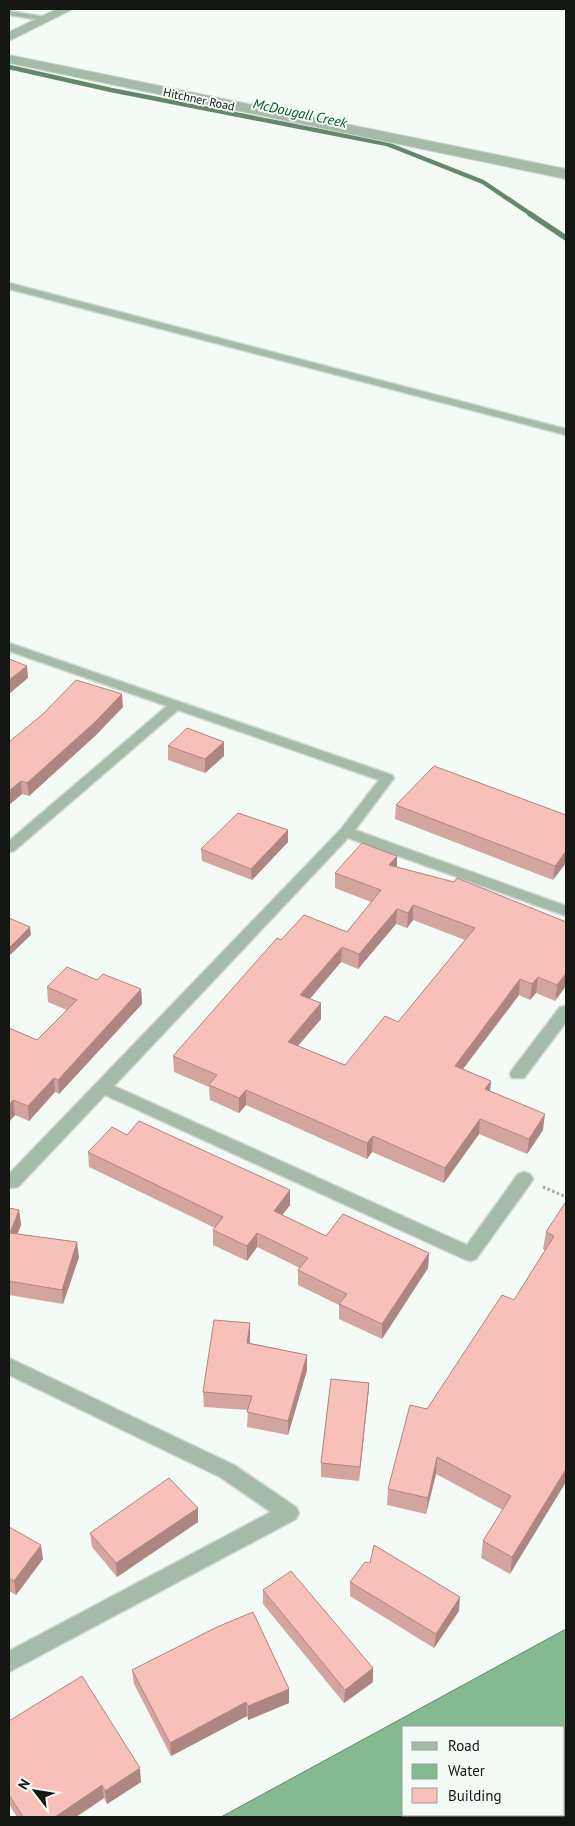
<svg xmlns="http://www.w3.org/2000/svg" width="575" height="1826" font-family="'PT Sans',sans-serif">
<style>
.water{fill:#85b990;stroke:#63886b;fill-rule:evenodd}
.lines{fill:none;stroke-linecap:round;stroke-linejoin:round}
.stream-far1{stroke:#63886b;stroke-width:4.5}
.stream{stroke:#63886b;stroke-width:5.5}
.lane-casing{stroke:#d0d6d1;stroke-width:3}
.street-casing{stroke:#d0d6d1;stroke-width:2}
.path{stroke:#a6aaa6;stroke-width:3;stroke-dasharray:2.5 2.5;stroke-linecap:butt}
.lane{fill:#a5bba9;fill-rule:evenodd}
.street{fill:#a5bba9;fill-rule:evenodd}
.wall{fill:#d4a59e;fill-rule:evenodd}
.shaded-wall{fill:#ad8681}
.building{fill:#f7c0b8;stroke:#ad8681;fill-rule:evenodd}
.labels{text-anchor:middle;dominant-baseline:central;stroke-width:4;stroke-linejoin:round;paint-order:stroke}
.far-street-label{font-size:12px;fill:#141614;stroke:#f4faf5}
.far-water-label{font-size:14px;font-style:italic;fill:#005927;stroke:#f4faf5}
</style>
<rect width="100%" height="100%" fill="#f4faf5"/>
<path class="water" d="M566,1629V1817H221ZM404,1727H564V1815H404Z"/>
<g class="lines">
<path class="stream-far1" d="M9,67L111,90L387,144L483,182L532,215"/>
<path class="stream" d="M530,214L566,238"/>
<defs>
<path id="lane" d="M9,11L46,17L50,19L46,21L9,15Z
M9,283L566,429V435L9,289Z
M9,643L392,775L394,778L355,830L566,906V916L348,838L114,1086L467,1245L518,1174L524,1172L530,1174L533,1179L530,1184L476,1259L470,1261L464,1259L105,1095L18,1187L9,1188V1174L341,829L379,780L178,710L14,851L9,852V841L167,706L9,651Z
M566,1006V1022L524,1078H512L510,1074L512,1070L560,1007Z
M9,1358L234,1465L296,1507L299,1513L296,1519L9,1672V1651L271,1512L220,1477L9,1375Z"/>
<path id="street" d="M57,9H73L9,41V32Z
M9,55L566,169V179L9,63Z"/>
</defs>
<use href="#lane" class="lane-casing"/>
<use href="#street" class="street-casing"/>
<path class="path" d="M543,1187L566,1197"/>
<use href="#lane" class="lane"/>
<use href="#street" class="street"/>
</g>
<path class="wall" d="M123,707L95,736L29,796L22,794L9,805V742Z
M224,742V756L205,773L168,760V746Z
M396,805L566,815L553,880L395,819Z
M288,842L252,880L202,861L201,849Z
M397,856V867L566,922L555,1001L536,993L530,1000L519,995L463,1069L491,1081L490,1092L543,1130L527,1154L479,1134L444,1183L372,1152L367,1159L246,1105L239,1113L210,1100L209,1087L174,1072L173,1056L281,940L347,932L371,902L335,888V873ZM413,920L465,940L398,1022L345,1065L298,1046L321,1019L310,999L341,962L358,969L396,924L407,928Z
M97,980L141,989L142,1004L59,1094L55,1092L29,1121L15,1115L9,1122V1028L37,1040L67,1010L48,1002L47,987Z
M127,1135L290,1190V1205L282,1215L326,1236L429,1253L428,1268L382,1339L339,1319V1305L298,1285V1270L300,1268L257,1247L247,1261L213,1245V1230L215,1228L89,1167L88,1152Z
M565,1203L510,1574L481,1558L483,1541L503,1510L436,1474L426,1514L387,1505L388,1489L427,1409L514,1300L545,1250L543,1249L546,1232Z
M9,1208L19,1210L21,1225L17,1234L79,1257L63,1304L9,1295Z
M250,1337V1343L307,1355V1370L288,1435L247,1427L248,1410L204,1407L203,1392Z
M369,1383L368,1397L359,1481L321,1477V1463Z
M198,1508V1522L117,1577L92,1547L90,1533Z
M9,1527L43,1559L16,1595L9,1591Z
M350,1582L459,1611L434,1648L350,1596Z
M263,1590L373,1682L344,1703L263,1604Z
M132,1670L289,1703L248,1720L247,1716L171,1756L134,1684Z
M9,1721L141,1782L107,1804L104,1798L76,1817H17L9,1804Z"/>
<path class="shaded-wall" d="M27,666L28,678L9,694V680Z
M122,694L123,707L95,736L29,796L27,783Z
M224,742V756L205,773V759Z
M21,781L22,794L9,805V791Z
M288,830V842L252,880L251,869Z
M566,851V863L553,880L555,866Z
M397,856V871L389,865Z
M413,905V920L407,928L408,913Z
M397,909L396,924L358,969L359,954Z
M30,927L31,935L9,956V948Z
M342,947L341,962L300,1010V995Z
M566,973V986L555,1001L557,985Z
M538,977L536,993L530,1000L532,984Z
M520,979L519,995L453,1082L455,1066Z
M141,989L142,1004L59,1094L58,1080Z
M321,1003V1019L288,1057V1042Z
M54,1078L55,1092L29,1121L28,1106Z
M491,1081L489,1097L485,1089Z
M246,1090V1105L239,1113V1098Z
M13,1100L15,1115L9,1122V1105Z
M545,1114L543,1130L527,1154L529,1139Z
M480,1119L479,1134L444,1183L445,1168Z
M373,1136L372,1152L367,1159V1143Z
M290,1190V1205L274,1226V1211Z
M19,1210L21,1225L12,1247L10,1233Z
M257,1233V1247L247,1261V1246Z
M77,1242L79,1257L63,1304L62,1290Z
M429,1253L428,1268L382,1339V1324Z
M250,1323V1337L248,1357L247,1343Z
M307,1355V1370L288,1435V1421Z
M369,1383L368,1397L359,1481L360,1467Z
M437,1457L436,1474L426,1514L428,1498Z
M566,1469V1482L510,1574L512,1557Z
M198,1508V1522L117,1577L116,1563Z
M41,1545L43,1559L16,1595L14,1581Z
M460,1597L459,1611L434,1648L436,1634Z
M373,1668V1682L344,1703L345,1690Z
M289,1689V1703L248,1720V1706Z
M246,1702L247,1716L171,1756L170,1743Z
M140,1768L141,1782L107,1804L105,1791Z
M102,1785L104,1798L76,1817H55Z"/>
<path class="building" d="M9,659L27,666L9,680Z
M76,680L122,694L94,723L27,783L21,781L9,791V742L43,714Z
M187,728L224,742L205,759L168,746Z
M434,766L566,815V851L555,866L396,805Z
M238,813L288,830L251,869L201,849Z
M362,843L397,856L389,865L454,882L457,878L566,922V973L557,985L538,977L532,984L520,979L455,1066L491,1081L485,1089L545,1114L529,1139L480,1119L445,1168L373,1136L367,1143L246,1090L239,1098L209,1085L217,1075L173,1056L277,938L281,940L304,915L347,932L381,890L335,873ZM413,905L475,928L398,1022L385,1016L345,1065L288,1042L321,1003L300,995L342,947L359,954L397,909L408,913Z
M9,918L30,927L9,948Z
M67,967L97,980L103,974L141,989L58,1080L54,1078L28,1106L13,1100L9,1105V1028L37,1040L77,1000L47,987Z
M139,1121L290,1190L274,1211L326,1236L343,1214L429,1253L382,1324L339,1304L347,1294L298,1270L308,1258L257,1233L247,1246L213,1230L223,1217L88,1152L112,1127L127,1135Z
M565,1203L566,1204V1469L512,1557L483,1541L511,1496L437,1457L428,1498L388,1489L410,1405L427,1409L502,1295L514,1300L554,1236L546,1232Z
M9,1208L19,1210L10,1233L77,1242L62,1290L9,1281Z
M214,1320L250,1323L247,1343L307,1355L288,1421L247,1412L252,1396L203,1392Z
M331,1379L369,1383L360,1467L321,1463Z
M169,1478L198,1508L116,1563L90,1533Z
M9,1527L41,1545L14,1581L9,1578Z
M374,1545L460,1597L436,1634L350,1582L365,1562L370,1563Z
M291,1571L373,1668L345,1690L263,1590Z
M253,1612L289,1689L248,1706L246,1702L170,1743L132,1670L217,1627Z
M82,1676L140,1768L105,1791L102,1785L55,1817H23L9,1795V1721Z"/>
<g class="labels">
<g class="far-street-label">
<text transform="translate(199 99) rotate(12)">Hitchner Road</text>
</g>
<g class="far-water-label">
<text transform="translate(300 113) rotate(12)">McDougall Creek</text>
</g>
</g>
<rect width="575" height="1826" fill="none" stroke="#141614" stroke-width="20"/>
<rect x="402" y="1726" width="162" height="90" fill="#f4faf5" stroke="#9a9f9b"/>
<rect x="412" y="1742" width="25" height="8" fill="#a5bba9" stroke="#9a9f9b"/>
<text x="448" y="1751" font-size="15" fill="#141614">Road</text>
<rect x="412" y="1764" width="25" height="15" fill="#85b990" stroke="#9a9f9b"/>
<text x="448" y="1776" font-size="15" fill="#141614">Water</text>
<rect x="412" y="1788" width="25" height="15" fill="#f7c0b8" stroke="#9a9f9b"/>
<text x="448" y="1801" font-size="15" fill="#141614">Building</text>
<g transform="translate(35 1791) rotate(301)" stroke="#f4faf5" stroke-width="4" paint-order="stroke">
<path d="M0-4L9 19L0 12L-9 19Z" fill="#141614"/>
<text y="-8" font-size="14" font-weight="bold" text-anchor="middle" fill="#141614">N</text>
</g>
</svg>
